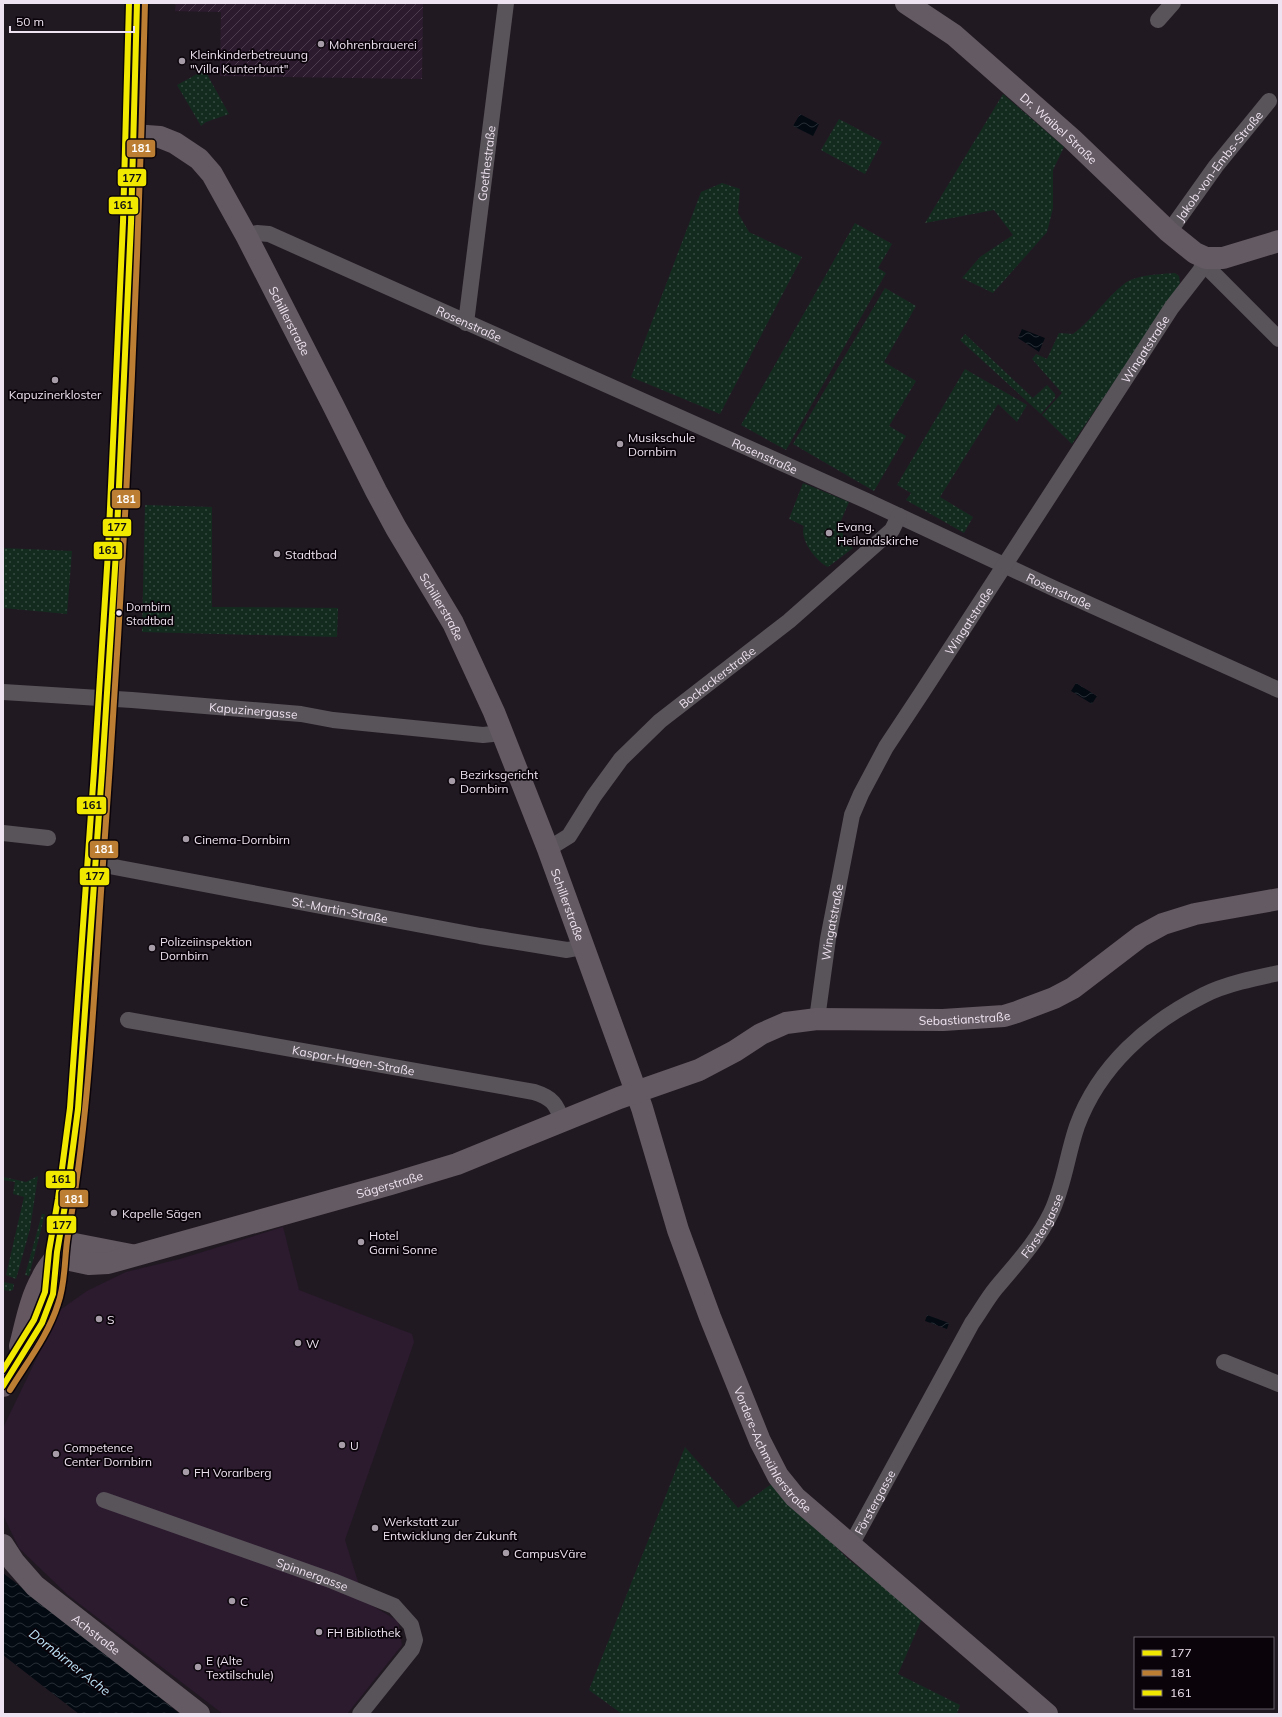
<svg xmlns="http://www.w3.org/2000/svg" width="1282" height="1717" font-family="Mulish,sans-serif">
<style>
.built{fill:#2c1a2f}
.industrial{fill:url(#industrial-furrows)}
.grass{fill:url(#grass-dots)}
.water{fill:url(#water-waves)}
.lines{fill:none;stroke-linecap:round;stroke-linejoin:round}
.street{stroke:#59535a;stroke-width:16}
.secondary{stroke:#645a63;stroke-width:22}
.primary{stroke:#645760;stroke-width:22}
.bus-1-casing{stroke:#0a040a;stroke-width:9}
.bus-2-casing{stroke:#0a040a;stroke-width:9}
.bus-3-casing{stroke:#0a040a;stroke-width:9}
.bus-1{stroke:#f1e800;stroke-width:6}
.bus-2{stroke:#bb7e33;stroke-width:6}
.bus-3{stroke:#f1e800;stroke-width:6}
.poi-dot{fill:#a69ca8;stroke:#0a040a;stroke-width:1.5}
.bus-dot{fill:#eee3f0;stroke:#0a040a;stroke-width:1.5}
.labels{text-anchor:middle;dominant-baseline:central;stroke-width:3.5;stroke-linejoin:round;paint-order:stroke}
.bus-label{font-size:11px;fill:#eee3f0;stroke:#0a040a;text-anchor:start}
.poi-label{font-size:12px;fill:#eee3f0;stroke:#0a040a;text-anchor:start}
.street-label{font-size:12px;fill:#eee3f0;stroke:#0a040a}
.water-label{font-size:13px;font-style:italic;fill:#bde3f8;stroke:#0a040a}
.line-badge{stroke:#0a040a;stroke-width:1.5}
.badge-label{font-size:11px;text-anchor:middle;font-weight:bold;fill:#fff}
.pale-badge-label{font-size:11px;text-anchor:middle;font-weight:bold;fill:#111}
</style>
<defs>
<pattern id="industrial-furrows" width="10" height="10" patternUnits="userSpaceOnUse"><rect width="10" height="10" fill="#2c1a2f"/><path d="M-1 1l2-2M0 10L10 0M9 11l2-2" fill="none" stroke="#4b3b4d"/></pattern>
<pattern id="grass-dots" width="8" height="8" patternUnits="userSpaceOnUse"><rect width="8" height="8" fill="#132b1f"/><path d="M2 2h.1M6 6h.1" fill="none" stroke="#364a40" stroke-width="1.8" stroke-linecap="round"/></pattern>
<pattern id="water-waves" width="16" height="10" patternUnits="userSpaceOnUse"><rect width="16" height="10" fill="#030a12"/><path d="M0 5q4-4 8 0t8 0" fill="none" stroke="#282e35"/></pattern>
</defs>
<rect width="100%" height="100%" fill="#211922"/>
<path class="built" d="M283,1227L299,1290L412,1334L414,1342L345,1540L364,1601L398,1621L402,1645L347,1714H223L68,1595L19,1548L3,1515V1428L60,1310L87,1291L126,1272L180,1259Z"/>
<path class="industrial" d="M176,3H423L422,79L220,76L221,12L175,11Z"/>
<path class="grass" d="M203,67L229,114L206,122L201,126L177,85L199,73L198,70Z
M1003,94L1064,147L1053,170V208L1047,232L993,293L962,278L980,257L1013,235L994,210L925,223Z
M839,119L882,142L865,174L821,150Z
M722,183L740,189L738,213L749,232L802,257L720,414L631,377L701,192Z
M855,223L892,244L878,268L886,273L786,450L741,425Z
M1175,273L1179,276L1180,283L1174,294L1072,444L1042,415L1062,393L1032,359L1036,354L1047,359L1059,333L1073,334C1093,319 1105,299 1124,284C1134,275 1161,274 1175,273Z
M885,288L916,306L884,362L916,381L889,426L906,436L874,491L793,444Z
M965,334L1033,398L1047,385L1055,394V398L1041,414L960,340Z
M965,369L1027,405L1017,422L998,404L940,497L973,517L964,533L906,500L911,493L897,485Z
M803,483L849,502L840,523L842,525L843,536L853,548L828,567C816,561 799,539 804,526L789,519Z
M145,505L212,507V607L338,608L337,637L142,632Z
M3,548L72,551L67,614L3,608Z
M38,1176L30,1229L16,1279L6,1275L24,1197L13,1194L15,1182L3,1180V1177L26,1182Z
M42,1214H45L29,1276L25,1275Z
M3,1282L14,1284L13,1290L10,1291L3,1290Z
M685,1447L738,1508L773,1483L848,1559L923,1616L898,1674L960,1705L957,1714H622L589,1690Z"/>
<path class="water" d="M800,114L819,124L813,136L793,126Z
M1022,329L1045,338L1039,352L1018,338Z
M1076,683L1097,696L1092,704L1071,691Z
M927,1315L949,1323L947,1329L925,1321Z
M3,1573L73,1627L180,1714H79L3,1655Z"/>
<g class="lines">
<g class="street">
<path d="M1158,20L1173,3"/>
<path id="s1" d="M1169,232L1216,166L1269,101"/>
<path id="s2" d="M247,237L257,233L269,234L867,501L1053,588L1279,690"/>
<path d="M1206,258L1212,272L1279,339"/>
<path id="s3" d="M466,323L506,3"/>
<path id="s4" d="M3,692L132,700L301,714L333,720L483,735L502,733"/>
<path d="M3,833L48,838"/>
<path id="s5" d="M548,849L569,836L594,796L621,759L660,721L789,621L892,530L899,516"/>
<path id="s6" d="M96,865L109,866L480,936L567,950L583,947"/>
<path id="s7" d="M817,1019L828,939L852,815L861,794L886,747L923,691L1172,307L1200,271L1206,258"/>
<path id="s8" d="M128,1020L534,1092C553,1098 556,1104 563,1122"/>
<path d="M1224,1362L1279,1384"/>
<path id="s9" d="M104,1500L333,1581L394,1606L411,1625L415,1640L412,1649L360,1714"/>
<path id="s10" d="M851,1545L972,1323C980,1312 987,1299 996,1288C1016,1264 1037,1242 1051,1213C1064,1186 1067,1155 1077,1126C1099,1066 1148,1023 1204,995C1226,984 1255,978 1279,973"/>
</g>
<g class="secondary">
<path id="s11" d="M906,3L954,35L1072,139L1169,232L1195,253L1206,258H1223L1279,241"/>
<path id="s12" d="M133,135L160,137L175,143L199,159L212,174L247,237L333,405L376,491L396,528L453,623L494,712L548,849L642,1108L678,1230L710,1317L760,1441L778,1476L795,1497L1047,1714"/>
<path d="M59,1241L131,1255"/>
<path id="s13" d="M56,1257L89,1264L108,1263L391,1184L457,1164L619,1098L699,1070L735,1051L761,1034L786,1023L817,1019L943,1020L1004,1016L1017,1012L1054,998L1073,988L1141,936L1163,924L1195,914L1279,899"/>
<path id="s14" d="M3,1545L14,1562L35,1586L199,1714"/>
</g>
<path class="primary" d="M20,1346C26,1323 30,1299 42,1278C45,1270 51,1264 56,1257
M3,1386C19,1358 41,1332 51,1301C57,1283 54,1264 58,1245C82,1125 85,1003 94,881C116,589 131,296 137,3"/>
<defs>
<path id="bus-1" d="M3,1386L42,1323L53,1294L57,1252L66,1200L78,1109L102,771L116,552L131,223L137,3"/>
<path id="bus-2" d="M10,1390C27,1362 48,1336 58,1304C66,1282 64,1257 68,1235C90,1112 94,987 103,863C124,576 138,290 145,3"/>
<path id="bus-3" d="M3,1370L34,1320L45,1292L49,1251L58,1199L70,1108L94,771L108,552L123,222L129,3"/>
</defs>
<use href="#bus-1" class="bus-1-casing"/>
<use href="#bus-2" class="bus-2-casing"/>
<use href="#bus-3" class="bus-3-casing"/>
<use href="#bus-1" class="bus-1"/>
<use href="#bus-2" class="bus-2"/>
<use href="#bus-3" class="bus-3"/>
</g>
<g class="poi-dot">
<circle cx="321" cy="44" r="4"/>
<circle cx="182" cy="61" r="4"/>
<circle cx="55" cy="380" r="4"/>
<circle cx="620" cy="444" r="4"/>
<circle cx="829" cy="533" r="4"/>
<circle cx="277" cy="554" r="4"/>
<circle cx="452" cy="781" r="4"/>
<circle cx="186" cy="839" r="4"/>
<circle cx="152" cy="948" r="4"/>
<circle cx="114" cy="1213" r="4"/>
<circle cx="361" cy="1242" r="4"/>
<circle cx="99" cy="1319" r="4"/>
<circle cx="298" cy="1343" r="4"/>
<circle cx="342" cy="1445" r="4"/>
<circle cx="56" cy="1454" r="4"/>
<circle cx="186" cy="1472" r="4"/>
<circle cx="375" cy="1528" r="4"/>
<circle cx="506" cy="1553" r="4"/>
<circle cx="232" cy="1601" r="4"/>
<circle cx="319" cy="1632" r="4"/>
<circle cx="198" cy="1667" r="4"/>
</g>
<circle class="bus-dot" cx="119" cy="613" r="3.5"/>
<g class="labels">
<g class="bus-label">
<text x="126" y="607">Dornbirn<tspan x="126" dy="14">Stadtbad</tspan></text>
</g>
<g class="poi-label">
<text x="329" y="44">Mohrenbrauerei</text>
<text x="190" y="54">Kleinkinderbetreuung<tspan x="190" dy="14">"Villa Kunterbunt"</tspan></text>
<text x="55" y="394" text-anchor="middle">Kapuzinerkloster</text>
<text x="628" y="437">Musikschule<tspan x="628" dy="14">Dornbirn</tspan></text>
<text x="837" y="526">Evang.<tspan x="837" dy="14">Heilandskirche</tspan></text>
<text x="285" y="554">Stadtbad</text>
<text x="460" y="774">Bezirksgericht<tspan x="460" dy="14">Dornbirn</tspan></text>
<text x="194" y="839">Cinema-Dornbirn</text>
<text x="160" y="941">Polizeiinspektion<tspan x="160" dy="14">Dornbirn</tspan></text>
<text x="122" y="1213">Kapelle Sägen</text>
<text x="369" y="1235">Hotel<tspan x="369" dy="14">Garni Sonne</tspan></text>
<text x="107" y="1319">S</text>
<text x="306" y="1343">W</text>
<text x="350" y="1445">U</text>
<text x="64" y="1447">Competence<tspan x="64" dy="14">Center Dornbirn</tspan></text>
<text x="194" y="1472">FH Vorarlberg</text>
<text x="383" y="1521">Werkstatt zur<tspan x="383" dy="14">Entwicklung der Zukunft</tspan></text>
<text x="514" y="1553">CampusVäre</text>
<text x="240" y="1601">C</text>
<text x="327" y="1632">FH Bibliothek</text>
<text x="206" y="1660">E (Alte<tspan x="206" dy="14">Textilschule)</tspan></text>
</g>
<g class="street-label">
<text stroke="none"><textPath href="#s11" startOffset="198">Dr. Waibel Straße</textPath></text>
<text stroke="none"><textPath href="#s3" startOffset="161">Goethestraße</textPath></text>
<text stroke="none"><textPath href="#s1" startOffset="83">Jakob-von-Embs-Straße</textPath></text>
<text stroke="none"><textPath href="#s12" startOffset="258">Schillerstraße</textPath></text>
<text stroke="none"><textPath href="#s2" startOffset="242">Rosenstraße</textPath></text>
<text stroke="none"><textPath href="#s7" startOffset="758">Wingatstraße</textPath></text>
<text stroke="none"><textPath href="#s2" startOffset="566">Rosenstraße</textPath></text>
<text stroke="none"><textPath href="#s2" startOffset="890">Rosenstraße</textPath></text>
<text stroke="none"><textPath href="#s12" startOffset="582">Schillerstraße</textPath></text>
<text stroke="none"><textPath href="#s7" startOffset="434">Wingatstraße</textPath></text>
<text stroke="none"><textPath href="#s5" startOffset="244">Bockackerstraße</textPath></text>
<text stroke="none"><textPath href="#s4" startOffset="251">Kapuzinergasse</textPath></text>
<text stroke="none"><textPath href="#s12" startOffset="906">Schillerstraße</textPath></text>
<text stroke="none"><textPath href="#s6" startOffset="248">St.-Martin-Straße</textPath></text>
<text stroke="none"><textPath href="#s7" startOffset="98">Wingatstraße</textPath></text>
<text stroke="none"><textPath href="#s13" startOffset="953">Sebastianstraße</textPath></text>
<text stroke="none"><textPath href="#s8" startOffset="229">Kaspar-Hagen-Straße</textPath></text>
<text stroke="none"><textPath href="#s13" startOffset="345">Sägerstraße</textPath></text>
<text stroke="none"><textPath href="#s10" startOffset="373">Förstergasse</textPath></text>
<text stroke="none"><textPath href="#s12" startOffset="1490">Vordere-Achmühlerstraße</textPath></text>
<text stroke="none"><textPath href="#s10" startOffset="49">Förstergasse</textPath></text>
<text stroke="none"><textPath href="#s9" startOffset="221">Spinnergasse</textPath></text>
<text stroke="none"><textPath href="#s14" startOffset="130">Achstraße</textPath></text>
</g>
<g class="water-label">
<text transform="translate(70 1662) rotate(38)">Dornbirner Ache</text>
</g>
</g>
<g class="line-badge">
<rect x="126" y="139" width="30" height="19" rx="4" fill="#bb7e33"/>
<rect x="117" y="168" width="30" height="19" rx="4" fill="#f1e800"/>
<rect x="108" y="196" width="31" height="19" rx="4" fill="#f1e800"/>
<rect x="111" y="489" width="30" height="20" rx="4" fill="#bb7e33"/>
<rect x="102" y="518" width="30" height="19" rx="4" fill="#f1e800"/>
<rect x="93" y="541" width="30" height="19" rx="4" fill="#f1e800"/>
<rect x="76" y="796" width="31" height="19" rx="4" fill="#f1e800"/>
<rect x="89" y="840" width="30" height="19" rx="4" fill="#bb7e33"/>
<rect x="79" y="867" width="31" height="19" rx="4" fill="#f1e800"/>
<rect x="45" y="1170" width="31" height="19" rx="4" fill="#f1e800"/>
<rect x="59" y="1189" width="30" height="19" rx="4" fill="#bb7e33"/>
<rect x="46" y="1215" width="31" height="19" rx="4" fill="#f1e800"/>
</g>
<g class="badge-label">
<text x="141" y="152">181</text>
<text x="126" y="503">181</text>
<text x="104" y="853">181</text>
<text x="74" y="1203">181</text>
</g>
<g class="pale-badge-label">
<text x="132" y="182">177</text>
<text x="123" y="209">161</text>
<text x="117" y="531">177</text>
<text x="108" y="554">161</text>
<text x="92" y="809">161</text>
<text x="95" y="880">177</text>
<text x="61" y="1183">161</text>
<text x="62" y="1229">177</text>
</g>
<rect width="1282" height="1717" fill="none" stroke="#eee3f0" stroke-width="8"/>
<rect x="1134" y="1637" width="140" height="72" fill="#0a040a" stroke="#655d66"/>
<rect x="1142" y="1650" width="20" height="6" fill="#f1e800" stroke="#655d66"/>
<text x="1170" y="1657" font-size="12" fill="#eee3f0">177</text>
<rect x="1142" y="1670" width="20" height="6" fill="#bb7e33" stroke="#655d66"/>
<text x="1170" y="1677" font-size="12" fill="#eee3f0">181</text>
<rect x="1142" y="1690" width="20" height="6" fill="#f1e800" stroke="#655d66"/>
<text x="1170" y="1697" font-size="12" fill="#eee3f0">161</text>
<path d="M10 26v6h124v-6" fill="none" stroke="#eee3f0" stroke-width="2"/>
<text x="16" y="26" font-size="12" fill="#eee3f0" stroke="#0a040a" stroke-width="3" paint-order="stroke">50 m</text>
</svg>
